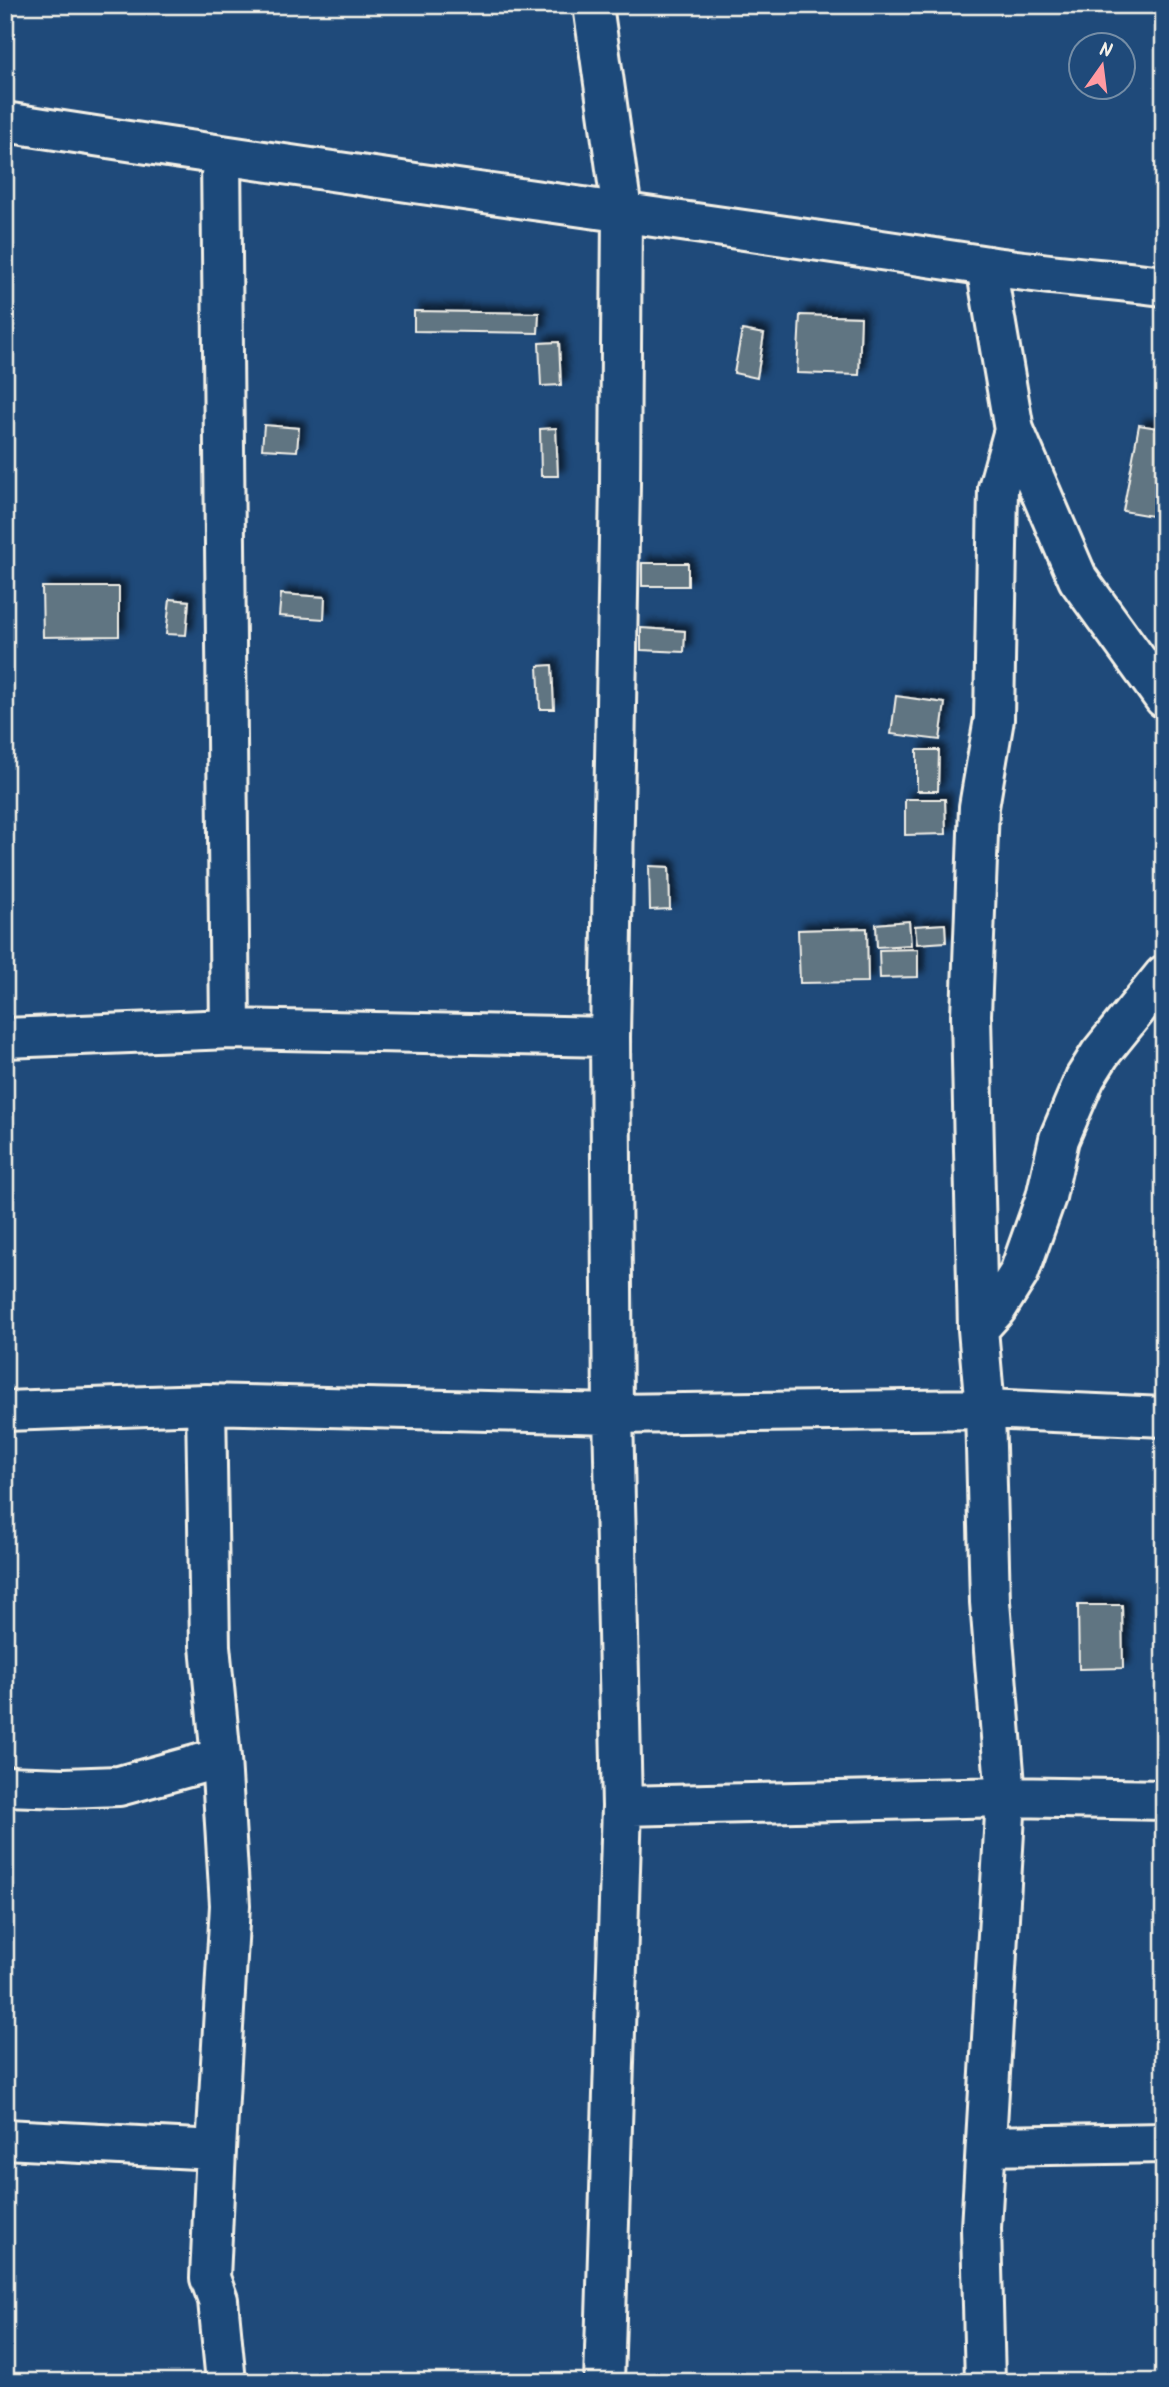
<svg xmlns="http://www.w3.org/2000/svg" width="1169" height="2387" font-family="Kalam,sans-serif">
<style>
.building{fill:#617482;stroke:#f4f1e8;stroke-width:2;filter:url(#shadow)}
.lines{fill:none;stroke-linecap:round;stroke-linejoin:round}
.minor-casing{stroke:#f4f1e8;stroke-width:44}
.minor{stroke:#1f4a7a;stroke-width:38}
</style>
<defs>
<filter id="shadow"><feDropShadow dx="6" dy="-6" stdDeviation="3.5" flood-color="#0009"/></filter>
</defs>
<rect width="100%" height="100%" fill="#1f4a7a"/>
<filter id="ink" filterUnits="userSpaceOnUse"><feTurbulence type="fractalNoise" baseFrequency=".0143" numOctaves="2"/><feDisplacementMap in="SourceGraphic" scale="14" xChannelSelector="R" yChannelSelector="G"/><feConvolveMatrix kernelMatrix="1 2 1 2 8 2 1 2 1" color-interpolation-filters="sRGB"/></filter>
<g filter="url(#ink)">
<path class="building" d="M414,311L539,313L538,333L414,331Z
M800,315L861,317L859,375L797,373Z
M742,330L764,334L757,378L734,373Z
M559,342L561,385L541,386L539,343Z
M264,425L299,428L297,451L262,449Z
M1139,425L1164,429V518L1123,511Z
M556,428L558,476H541L540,429Z
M642,563H688V586H642Z
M42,587H119V636L43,637Z
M281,594L325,597L324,619L279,616Z
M170,599L189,601L186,635L166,634Z
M641,628L685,631L684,652L641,650Z
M552,665L554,709H540L538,666Z
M896,696L945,703L940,740L891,734Z
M917,750H939L938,791H917Z
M905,799H945L946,834L905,835Z
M649,866L669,867L670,909L650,910Z
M909,921L911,945L877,947L876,924Z
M945,924L946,942L917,944L915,926Z
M867,928L868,982L800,983L798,930Z
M918,949V977L880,978L879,950Z
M1078,1605H1122L1123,1668L1079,1669Z"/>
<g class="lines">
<defs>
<path id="minor" d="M593,5L622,211L620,484L610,1037L613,1414L622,1806L604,2382
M5,122C332,174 661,216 988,266C1046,275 1106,279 1164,286
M221,156L230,1029
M986,266L1014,430L1078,579L1164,698
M5,1038L230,1029L610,1037
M978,1329L997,1308L1019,1273L1046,1197L1059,1139L1085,1078L1100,1054L1164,975
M5,1411L206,1404L613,1414L985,1409L1164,1417
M5,1786L65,1788L119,1786L221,1758
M622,1806L1006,1797L1164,1800
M5,2139L216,2150L230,1905L221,1758L210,1646L206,1404
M987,2146L1164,2143
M216,2150L210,2278L218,2300L226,2382
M985,2382L981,2228L1006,1797L990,1602L985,1409L978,1329L971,1015L979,807L994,719L998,488L1014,430"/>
</defs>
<use href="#minor" class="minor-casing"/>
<use href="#minor" class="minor"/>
</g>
</g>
<rect width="1169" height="2387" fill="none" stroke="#1f4a7a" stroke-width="28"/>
<rect x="14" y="14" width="1141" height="2359" fill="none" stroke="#f4f1e8" stroke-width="2.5" filter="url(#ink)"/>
<g transform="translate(1102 66) rotate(14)"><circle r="33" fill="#1f4a7a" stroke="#748da6" stroke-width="2"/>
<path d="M0-5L12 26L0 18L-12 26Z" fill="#ff9aa2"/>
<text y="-10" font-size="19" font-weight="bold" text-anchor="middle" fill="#f4f1e8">N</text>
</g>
</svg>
